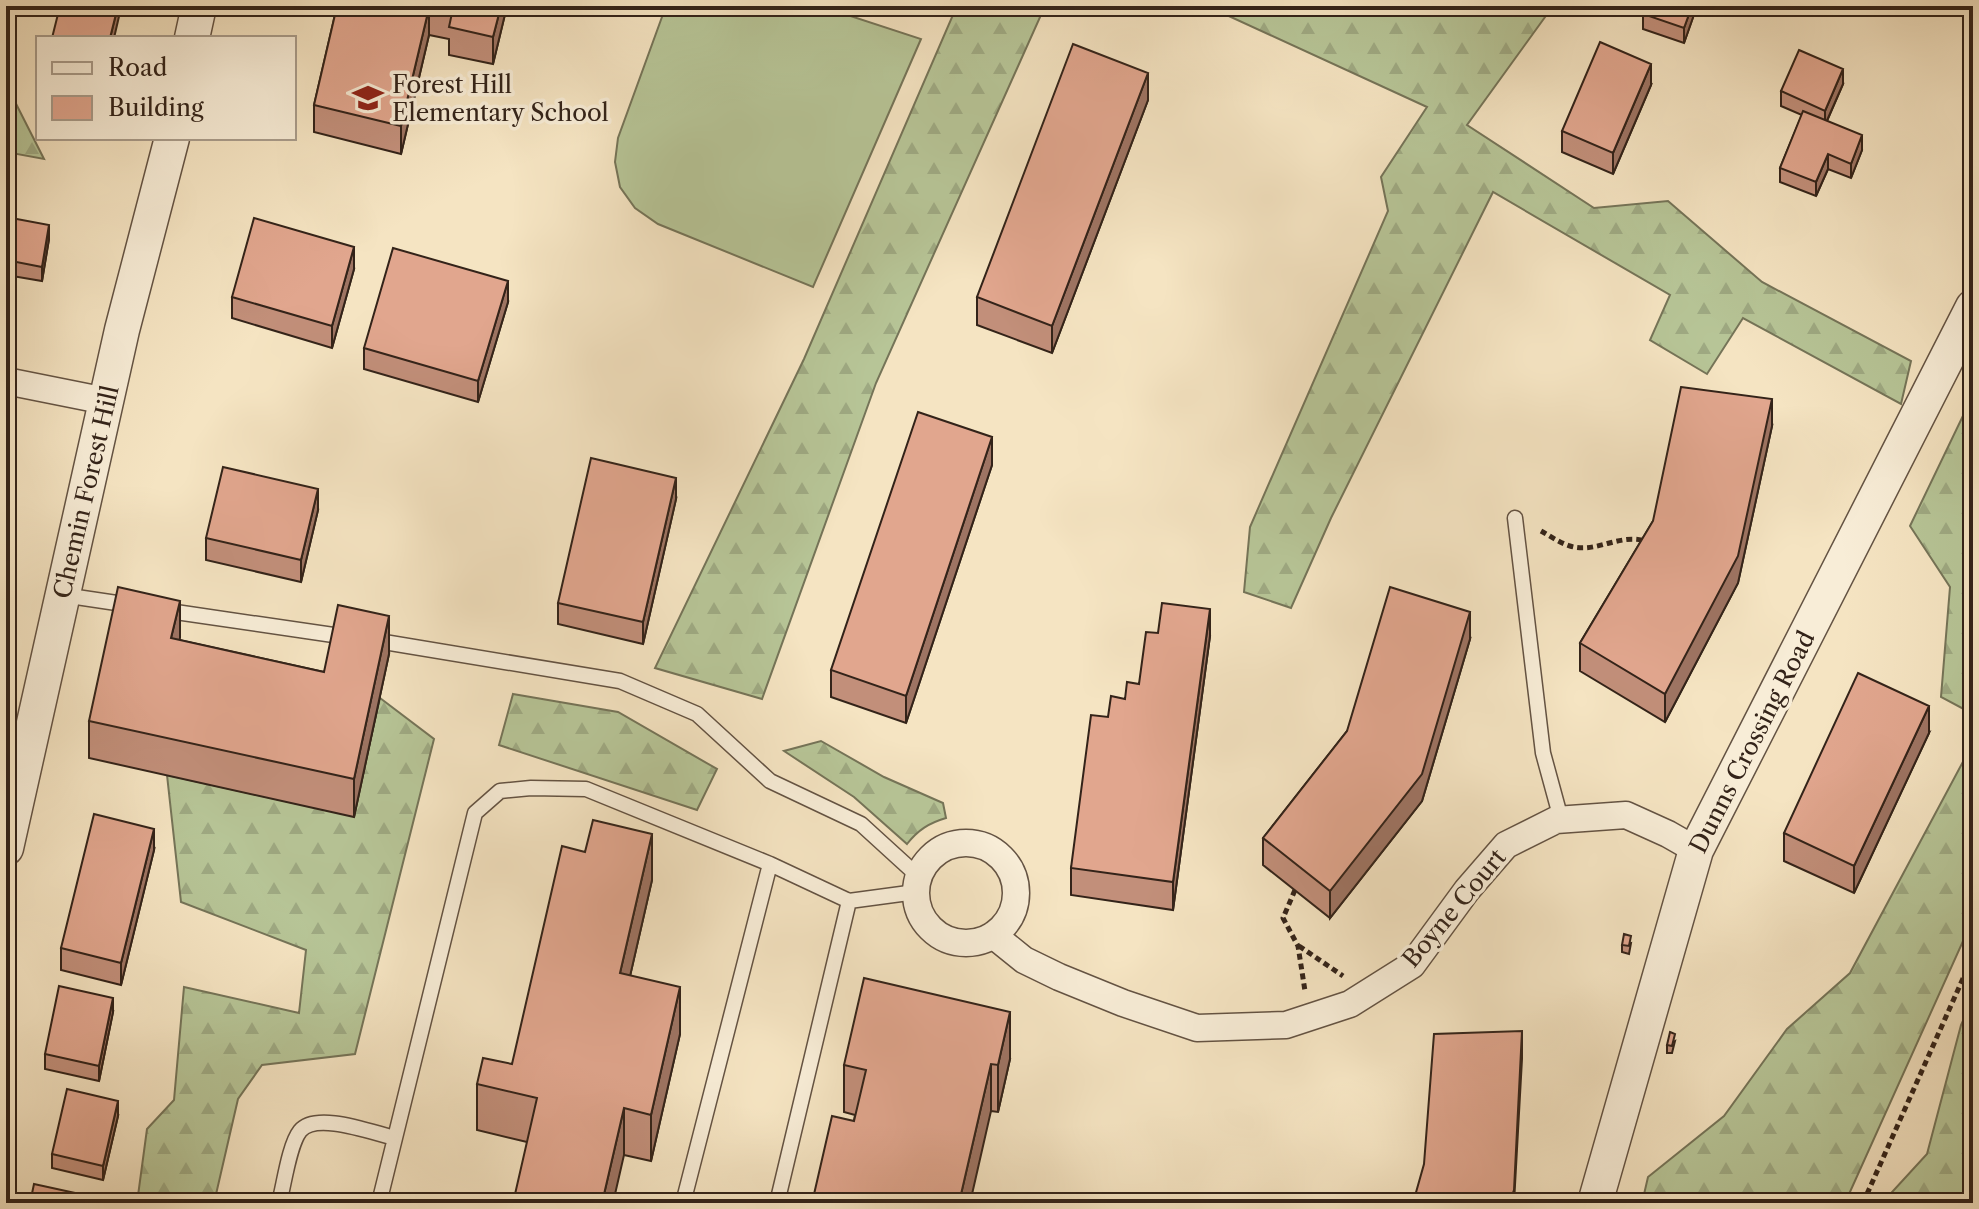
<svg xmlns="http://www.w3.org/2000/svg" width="1979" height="1209" font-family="'Libre Caslon Text',serif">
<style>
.grass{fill:#b7c597;stroke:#757458;stroke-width:2}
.forest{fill:url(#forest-firs);stroke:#757458;stroke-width:2}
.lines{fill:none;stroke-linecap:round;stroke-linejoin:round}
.service-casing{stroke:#645343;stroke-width:17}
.minor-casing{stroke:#645343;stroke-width:29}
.tertiary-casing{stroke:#645343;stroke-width:37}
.path{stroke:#332319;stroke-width:5;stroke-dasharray:6 4;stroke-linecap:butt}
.service{stroke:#f8edd7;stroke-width:14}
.minor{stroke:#f8edd7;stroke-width:26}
.tertiary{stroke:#f8edd7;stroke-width:34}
.wall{fill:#c28f7a;stroke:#332319;stroke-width:2}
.shaded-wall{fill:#9e7463;stroke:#332319;stroke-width:2}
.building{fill:#e1a68e;stroke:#332319;stroke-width:2}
.labels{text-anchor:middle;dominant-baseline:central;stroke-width:7;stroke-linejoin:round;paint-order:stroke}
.poi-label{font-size:24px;fill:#332319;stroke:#f8edd7;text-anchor:start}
.street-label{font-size:24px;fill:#332319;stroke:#f8edd7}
</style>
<defs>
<pattern id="forest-firs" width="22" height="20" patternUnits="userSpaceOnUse" patternTransform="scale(2)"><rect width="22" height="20" fill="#b7c597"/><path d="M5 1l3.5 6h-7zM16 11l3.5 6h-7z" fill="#9ea982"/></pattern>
</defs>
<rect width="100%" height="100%" fill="#f5e4c2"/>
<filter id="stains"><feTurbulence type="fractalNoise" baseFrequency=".0025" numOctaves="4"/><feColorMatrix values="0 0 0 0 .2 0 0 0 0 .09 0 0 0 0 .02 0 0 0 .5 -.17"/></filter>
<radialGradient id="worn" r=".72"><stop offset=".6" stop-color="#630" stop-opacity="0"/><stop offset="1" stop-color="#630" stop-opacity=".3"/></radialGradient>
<path class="grass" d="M666,6H820L921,39L813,287L658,224L635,208L620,187L615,162L618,138Z"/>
<path class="forest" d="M952,6H1045L876,383L762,699L655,668L804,359L956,8Z
M1207,6H1553L1467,125L1594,208L1668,201L1762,282L1911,361L1901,404L1743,318L1707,374L1650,340L1670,295L1493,192L1331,518L1291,608L1244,592L1250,527L1388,211L1381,177L1427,107Z
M6,84L44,159L6,152Z
M1973,395V714L1941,697L1950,587L1910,526Z
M513,694L618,712L717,769L697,810L499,745Z
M380,698L434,739L355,1054L262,1065L238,1099L214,1203H137L147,1129L174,1100L184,987L299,1013L306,950L181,902L167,775L353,816Z
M821,741L884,777L943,803L946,818C929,823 918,830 907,844L854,797L784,751Z
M1973,743V919L1845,1203H1642L1648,1177L1724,1116L1787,1029L1850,973Z
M1973,999V1203H1882L1927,1154L1961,1025Z"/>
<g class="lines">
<defs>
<path id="service" d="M1515,518L1543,753L1561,819
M63,595L130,605
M162,610L347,637
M372,640L620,681L697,714L770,781L861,824L918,876
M279,1203C284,1185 289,1145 300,1131C316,1111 373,1133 395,1138
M379,1203L475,813L500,791L531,788L586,789L770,864L849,901L916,892
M683,1203L770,864
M777,1203L849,901"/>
<path id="minor" d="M6,381L106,401
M916 893a50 50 0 1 1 100 0a50 50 0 1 1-100 0Z
M993,935L1024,960L1059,977L1123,1003L1197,1028L1286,1025L1350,1004L1412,965L1467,890L1506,845L1556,820L1626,815L1668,834L1696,850"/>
<path id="tertiary" d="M192,38L199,6
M6,848L122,330L172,138
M1595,1203L1696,850L1973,307"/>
</defs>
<use href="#service" class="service-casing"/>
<use href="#minor" class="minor-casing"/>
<use href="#tertiary" class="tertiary-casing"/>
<path class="path" d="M1541,531C1550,536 1560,543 1570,546C1595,554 1620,533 1645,541
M1295,890L1283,918L1298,946L1305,991
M1299,946L1343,976
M1863,1203L1973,956"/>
<use href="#service" class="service"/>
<use href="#minor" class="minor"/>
<use href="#tertiary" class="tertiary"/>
</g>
<path class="wall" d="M337,6H507L493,64L449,55V39L429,35L401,154L314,132V105Z
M1566,6H1583L1580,12Z
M1697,6L1684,43L1643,29V14Z
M1843,84L1827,121L1862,150L1851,178L1828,169L1816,196L1780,182V168L1802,115L1781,106V91Z
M1651,85L1613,174L1562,152V131Z
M1148,100L1052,353L977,325V297Z
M6,217L49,239L42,281L6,275Z
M354,269L332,348L232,318V297Z
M508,302L478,402L364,369V348Z
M1772,426L1738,583L1665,722L1580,671V643L1653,521Z
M992,465L906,723L831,697V670Z
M676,499L643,644L558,624V603Z
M318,510L301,582L206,560V538Z
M1158,633L1210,636L1173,910L1071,895V868L1125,699L1139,684Z
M1470,639L1422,801L1330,918L1263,865V838L1347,731Z
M179,640L324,672L389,654L354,817L89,758V721Z
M1929,733L1854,893L1784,861V833Z
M154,850L121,985L61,970V948Z
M652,880L630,976L680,1034L651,1161L624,1155L527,1142L477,1130V1084L512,1064Z
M1631,943L1629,954L1622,952V945Z
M113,1012L99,1081L45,1069V1054Z
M1675,1041L1672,1053H1667V1045Z
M1010,1059L998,1112L991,1111L854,1121L855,1115L844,1112V1065Z
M118,1116L103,1180L52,1168V1154Z"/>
<path class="shaded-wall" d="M118,6H121V8L114,38H110Z
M501,6H507L493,64V37Z
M1692,6H1697L1684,43V28Z
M429,8V35L401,154V126Z
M1651,64V85L1613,174V153Z
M1843,69V84L1825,125V111Z
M1148,73V100L1052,353V326Z
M1862,135V150L1851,178V164Z
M1828,154V169L1816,196V182Z
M49,225V239L42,281V267Z
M354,247V269L332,348V326Z
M508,281V302L478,402V381Z
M1772,399V426L1738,583L1665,722V694Z
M992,437V465L906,723V696Z
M676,478V499L643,644V622Z
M318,489V510L301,582V560Z
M180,601V638L171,675V638Z
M1210,609V636L1173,910V882Z
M1470,612V639L1422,801L1330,918V891Z
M389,616V654L354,817V779Z
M1929,706V733L1854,893V866Z
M154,829V850L121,985V963Z
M652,834V880L620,1020V973Z
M680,987V1034L651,1161V1115Z
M113,998V1012L99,1081V1066Z
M1010,1012V1059L998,1112V1065Z
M1522,1031V1059L1514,1203H1509Z
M991,1064V1111L970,1203H959Z
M118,1101V1116L103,1180V1166Z
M624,1108V1155L613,1203H602Z"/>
<path class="building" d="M60,6H118L110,38H52Z
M337,6H501L493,37L449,27L452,13L429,8L401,126L314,105Z
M1646,6H1692L1684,28L1643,14Z
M1600,42L1651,64L1613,153L1562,131Z
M1073,44L1148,73L1052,326L977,297Z
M1799,50L1843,69L1825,111L1781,91Z
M1803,111L1862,135L1851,164L1828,154L1816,182L1780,168Z
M6,217L49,225L42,267L6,260Z
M254,218L354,247L332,326L232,297Z
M393,248L508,281L478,381L364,348Z
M1681,387L1772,399L1738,556L1665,694L1580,643L1653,521Z
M918,412L992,437L906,696L831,670Z
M591,458L676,478L643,622L558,603Z
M223,467L318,489L301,560L206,538Z
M118,587L180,601L171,638L324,672L338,605L389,616L354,779L89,721Z
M1390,587L1470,612L1422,774L1330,891L1263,838L1347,731Z
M1162,603L1210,609L1173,882L1071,868L1091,715L1108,717L1111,696L1125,699L1127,682L1139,684L1146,632L1158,633Z
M1858,673L1929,706L1854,866L1784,833Z
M94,814L154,829L121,963L61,948Z
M593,820L652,834L620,973L680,987L651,1115L624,1108L602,1203H513L537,1098L477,1084L483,1058L512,1064L562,846L585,852Z
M1624,934L1631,936L1629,946L1622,945Z
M864,978L1010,1012L998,1065L991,1064L959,1203H812L832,1116L854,1121L866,1070L844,1065Z
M59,986L113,998L99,1066L45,1054Z
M1522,1031L1514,1190L1509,1203H1413L1424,1164L1434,1034Z
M1670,1032L1675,1034L1672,1046L1667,1045Z
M67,1089L118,1101L103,1166L52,1154Z
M34,1184L89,1196L87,1203H30Z"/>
<defs>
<symbol id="school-bare" viewBox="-9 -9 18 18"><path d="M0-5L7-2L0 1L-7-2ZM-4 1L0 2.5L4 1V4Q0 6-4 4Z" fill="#8f2418" stroke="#f8edd7" stroke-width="2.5" paint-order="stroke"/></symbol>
</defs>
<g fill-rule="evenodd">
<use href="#school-bare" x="346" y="76" width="44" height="44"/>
</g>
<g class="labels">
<g class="poi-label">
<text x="392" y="84">Forest Hill<tspan x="392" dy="28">Elementary School</tspan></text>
</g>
<g class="street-label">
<text transform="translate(86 492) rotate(-77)">Chemin Forest Hill</text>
<text transform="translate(1752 742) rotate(-63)">Dunns Crossing Road</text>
<text transform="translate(1454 908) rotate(-50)">Boyne Court</text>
</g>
</g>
<rect width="1979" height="1209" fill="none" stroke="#f5e4c2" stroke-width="32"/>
<rect x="8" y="8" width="1963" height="1193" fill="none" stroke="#332319" stroke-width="4"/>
<rect x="16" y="16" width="1947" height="1177" fill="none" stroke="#332319" stroke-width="2"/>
<rect x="36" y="36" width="260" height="104" fill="#f8edd7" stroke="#a99c8b" stroke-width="2"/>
<rect x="52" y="62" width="40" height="12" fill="#f8edd7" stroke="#a99c8b" stroke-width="2"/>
<text x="108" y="76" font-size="24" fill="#332319">Road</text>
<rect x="52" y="96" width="40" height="24" fill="#e1a68e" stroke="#a99c8b" stroke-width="2"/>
<text x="108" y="116" font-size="24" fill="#332319">Building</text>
<rect width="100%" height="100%" filter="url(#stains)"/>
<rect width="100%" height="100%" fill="url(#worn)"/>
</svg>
